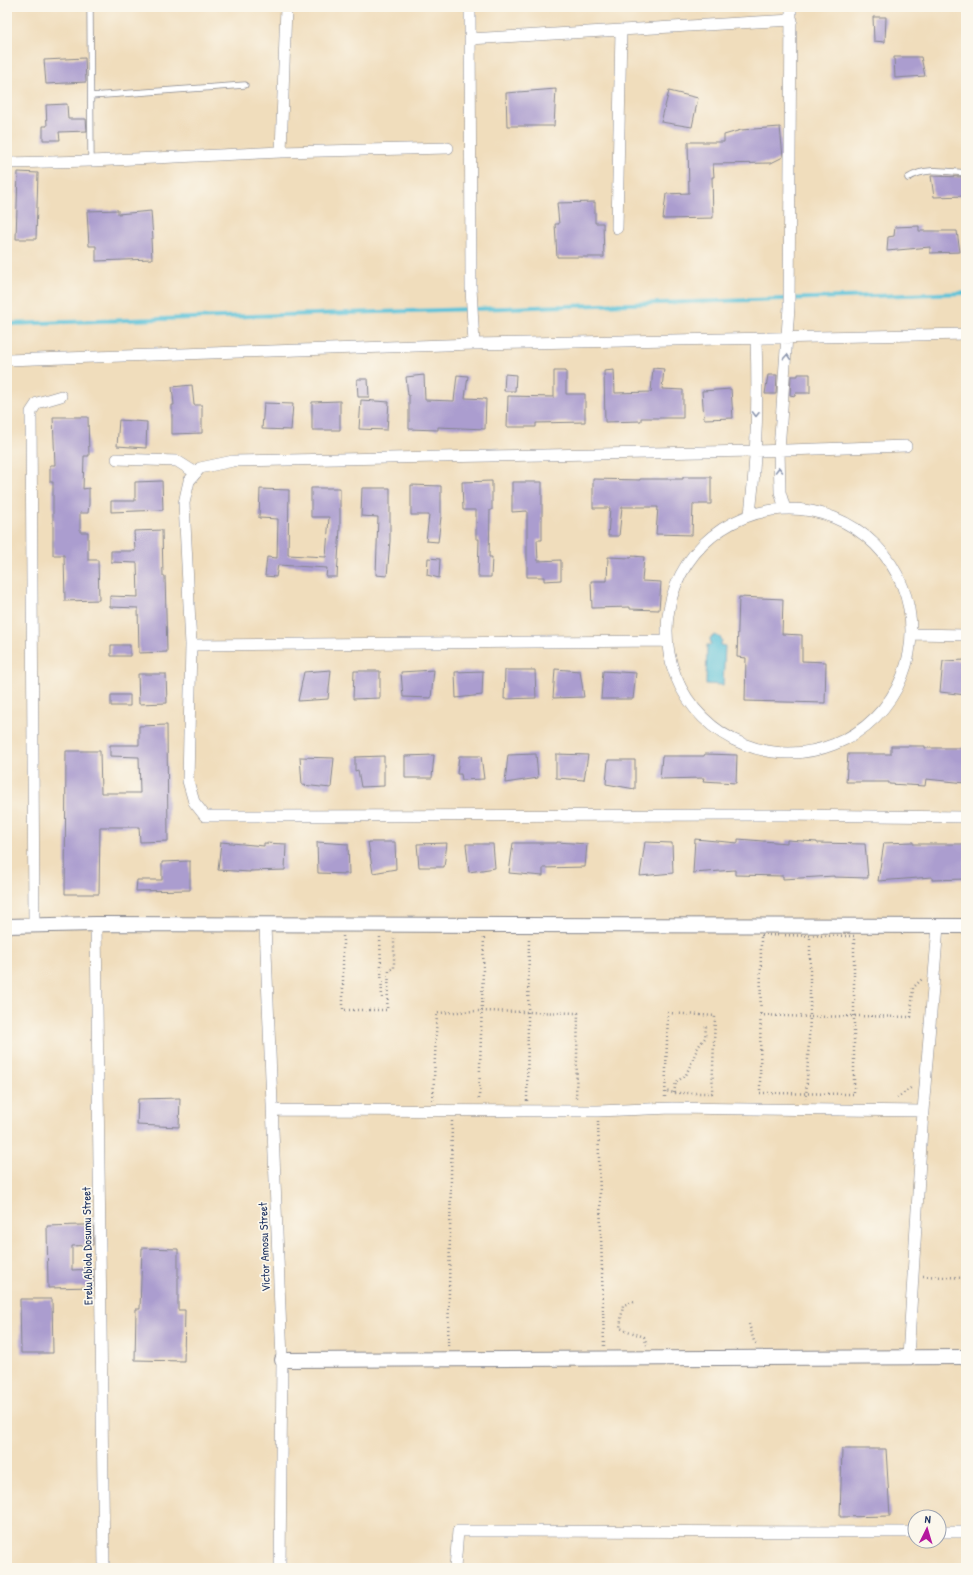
<svg xmlns="http://www.w3.org/2000/svg" width="973" height="1575" font-family="'Patrick Hand',sans-serif">
<style>
.water{fill:#5bc2d9;stroke:#3b789c}
.lines{fill:none;stroke-linecap:round;stroke-linejoin:round}
.stream{stroke:#5bc2d9;stroke-width:4}
.building{fill:#ab9dcf}
.service-casing{stroke:#86868d;stroke-width:7}
.minor-casing{stroke:#86868d;stroke-width:12}
.tertiary-casing{stroke:#86868d;stroke-width:16}
.path{stroke:#86868d;stroke-width:2.5;stroke-dasharray:1 3;stroke-linecap:butt}
.service{stroke:#fff;stroke-width:5.5}
.minor{stroke:#fff;stroke-width:11}
.tertiary{stroke:#fff;stroke-width:14}
.oneway{stroke:#8d97ae}
.labels{text-anchor:middle;dominant-baseline:central;stroke-width:3.5;stroke-linejoin:round;paint-order:stroke}
.street-label{font-size:12px;fill:#1b2f5e;stroke:#fbf7ec}
</style>
<rect width="100%" height="100%" fill="#fbf7ec"/>
<filter id="ink" filterUnits="userSpaceOnUse"><feTurbulence type="fractalNoise" baseFrequency=".025" numOctaves="2"/><feDisplacementMap in="SourceGraphic" scale="8" xChannelSelector="R" yChannelSelector="G"/><feConvolveMatrix kernelMatrix="1 2 1 2 8 2 1 2 1" color-interpolation-filters="sRGB"/></filter>
<filter id="wash" filterUnits="userSpaceOnUse"><feTurbulence type="fractalNoise" baseFrequency=".012" numOctaves="4" result="noise"/><feDisplacementMap in="SourceGraphic" scale="16" xChannelSelector="R" yChannelSelector="G"/><feGaussianBlur stdDeviation="0.9" result="paint"/><feColorMatrix in="noise" values="0 0 0 0 0 0 0 0 0 0 0 0 0 0 0 0 0 1.4 0 .05"/><feComposite in="paint" operator="in"/></filter>
<g filter="url(#wash)">
<rect width="100%" height="100%" fill="#f0ddbc"/>
<path class="water" d="M715,635L721,638L722,641L720,645L725,646L723,685L706,684L707,645H711L710,638Z"/>
<g class="lines">
<path class="stream" d="M7,324L966,293"/>
</g>
<g id="blocks">
<path class="building" d="M873,17H886L885,42L874,41Z
M894,57H921L925,76L895,78Z
M85,58L86,82L46,84L44,60Z
M556,89L554,126H507L506,93Z
M669,91L698,98L692,127L661,122Z
M67,104L68,119H86L87,131L59,132L60,140H43V126H47L46,105Z
M780,127L783,157L771,163L713,164L714,177H712L713,218L663,219L666,194L689,193L688,142H724V135L741,130Z
M18,172L38,173L36,239H16Z
M931,176L964,177L966,196L934,197Z
M595,202V223H603L604,257H557L555,224H559L557,203Z
M118,210V214L151,211L153,239H151L152,259L96,261V246H89L87,211Z
M919,226V231H957L960,252L930,253V247L887,251L888,237L894,236L895,227Z
M653,368L664,369L662,389L683,390V418H641V421L605,422L604,371L614,370L615,393L651,392Z
M554,371H566V394H585V422L536,423V427H507L508,396L554,397Z
M505,374L516,375L515,391H504Z
M798,374H810V393H796L795,396L790,395L791,376H798Z
M424,375L425,400L454,401L457,375L468,376L465,398L486,399L485,429L438,427V430L409,429V395H408L406,377Z
M768,375H777L776,394H765Z
M357,379H368L369,397H358Z
M192,385L194,405H202V433L172,434V405H174L172,387Z
M731,389L733,418L704,419L702,391Z
M361,400L389,402L387,430L359,429Z
M340,401V430H312V402Z
M264,403L293,404L291,430L262,429Z
M53,417H88L89,456H84L83,489L89,488V504L88,513H80V532H88V560H98L99,600L65,601L64,555H53V482H50V465H55Z
M119,420L147,422L146,448L117,446Z
M683,477H711V504H693L692,535L656,534L658,507H622L619,536H608L610,508H593V479L640,480V479H683Z
M162,481L163,510L111,512V501H135V482Z
M492,481V510H490L489,557H492L491,577H478L479,539H476V510H463L462,482Z
M512,482H542V540H537L538,561L561,560V580L544,581V577H527V511L512,512Z
M411,485L441,486V517L438,542L426,541L429,515H411Z
M311,488H340V527L337,577H326L327,568L278,565L276,577L265,576L267,557L277,558L278,519L259,518L260,489L289,490L288,555L326,557L329,517H311Z
M362,488H390V541L387,576L376,575L378,517L361,516Z
M162,530L163,576H165L167,652L139,653L138,608L110,607V596L138,597L137,563L111,562V551H135L134,531Z
M632,556L644,557L642,581L661,582L659,610L630,609V607L592,608L591,581H607L608,557L631,558Z
M428,558L440,559L439,578L427,575Z
M739,597L783,599L782,634L802,635V661L826,662L825,703L745,701L746,658L737,657Z
M111,645H130V656H111Z
M966,660V695L940,692L943,661Z
M555,669L580,671L584,697L553,698Z
M331,670L328,699L298,701L304,672Z
M434,670L431,698L403,697L401,672Z
M505,670H535L536,698L504,699Z
M354,671H380V698L353,699Z
M483,671L482,695L456,698L455,672Z
M603,671L636,673L633,699H601Z
M138,674H166L167,703L139,704Z
M111,695H130V706H111Z
M167,725L168,841L140,842L139,827H100L99,894H65L66,751H100L101,793H140L139,757L110,756V745H139V726Z
M891,746H925V748H966V783L926,779L925,786L889,784V782H846L848,754H891Z
M536,754L538,778L505,783L508,755Z
M556,754L588,755L584,780L556,778Z
M705,754L737,755L736,783L703,781L704,778L660,779L662,756H704Z
M434,755L432,778H405V756Z
M384,756V786L361,787L358,770L355,771V757Z
M459,756H481L484,779L462,780L461,774H457Z
M300,757L334,758L331,788L302,785Z
M608,760H635V789L606,784Z
M695,839L738,843V839L787,843V840L817,842V843L865,844L868,878L834,877V876L783,879V876L735,875V870L693,873Z
M221,842L264,846V843L286,844L285,870L250,871V872L218,870Z
M317,842L348,844L349,874L318,873Z
M368,842H395L396,869L373,873Z
M557,842L587,844L585,867L543,868V876L509,873L513,843H557Z
M645,842L672,843L673,873L640,876Z
M913,842V844H966L965,879L932,880V877L878,881L884,843Z
M447,843L444,867H419L417,844Z
M466,844H493L495,868L469,872Z
M190,861V890L136,891L137,880H162V862Z
M180,1098L179,1127L137,1125L138,1099Z
M81,1225H93V1245L72,1246V1270L93,1269L94,1287L48,1288L47,1226Z
M142,1248L178,1249V1310H185L184,1361L135,1360L136,1309H140Z
M20,1299H52L53,1353H21Z
M842,1449H886L890,1516L840,1517Z"/>
</g>
</g>
<g filter="url(#ink)">
<use href="#blocks" fill-opacity="0" stroke="#86868d" stroke-width="1"/>
<g class="lines">
<defs>
<path id="service" d="M90,7L91,161
M91,96L245,85
M908,178C925,167 946,171 966,173"/>
<path id="minor" d="M470,7L471,288L474,344
M470,39L792,20
M281,152L448,148
M7,163L91,161L281,152L286,7
M617,228L621,30
M7,360L474,344L966,334
M906,446L756,451L233,461L200,468L189,481L184,503L191,645L188,781L194,802L205,816L782,815L966,817
M117,459L177,461L196,473
M667 631a122 122 0 1 1 244 0a122 122 0 1 1-244 0Z
M785,509L780,492L779,450L789,307L791,7
M750,514C757,456 758,397 756,338
M912,634L966,635
M191,645L665,641
M96,924L104,1568
M34,925L31,412L37,403L61,396
M265,925L282,1360L280,1568
M272,1110L598,1111L672,1108L923,1111L938,926
M908,1358L923,1111
M939,1532H966
M455,1568L458,1531L915,1532"/>
<path id="tertiary" d="M7,926L96,924L966,926
M282,1360L966,1357"/>
</defs>
<use href="#service" class="service-casing"/>
<use href="#minor" class="minor-casing"/>
<use href="#tertiary" class="tertiary-casing"/>
<path class="path" d="M761,935L854,936V1094L760,1093Z
M343,936V1010H387L389,970L394,968V936
M380,937L382,998
M810,938V1017L854,1016L911,1017L913,988L922,979
M760,1015L810,1017L806,1099
M674,1093L676,1082L686,1075L698,1047L705,1038L706,1026
M665,1097L668,1013L715,1016L712,1093H674L666,1091
M897,1098L912,1087
M479,1099L484,936
M433,1100L437,1013L477,1011L578,1013L576,1099
M527,1101L529,938
M598,1121L604,1346
M923,1276L966,1278
M634,1302L623,1305L620,1328L644,1337L647,1345
M749,1324L754,1341L757,1344
M448,1346L452,1121"/>
<use href="#service" class="service"/>
<use href="#minor" class="minor"/>
<use href="#tertiary" class="tertiary"/>
</g>
<defs><path id="oneway-chevron" d="M-2-3.5L2.5 0L-2 3.5" fill="none" stroke-width="1.6" stroke-linecap="round" stroke-linejoin="round"/></defs>
<g class="oneway">
<use href="#oneway-chevron" transform="translate(787 357) rotate(-86)"/>
<use href="#oneway-chevron" transform="translate(756 414) rotate(91)"/>
<use href="#oneway-chevron" transform="translate(779 470) rotate(-90)"/>
</g>
</g>
<g class="labels">
<g class="street-label">
<text transform="translate(87 1246) rotate(-91)">Erelu Abiola Dosumu Street</text>
<text transform="translate(264 1247) rotate(-92)">Victor Amosu Street</text>
</g>
</g>
<rect width="973" height="1575" fill="none" stroke="#fbf7ec" stroke-width="24"/>
<g transform="translate(927 1529) rotate(5)"><circle r="19" fill="#fbf7ec" stroke="#a1a7b3"/>
<path d="M0-3L7 15L0 10L-7 15Z" fill="#b5179e"/>
<text y="-6" font-size="11" font-weight="bold" text-anchor="middle" fill="#1b2f5e">N</text>
</g>
</svg>
